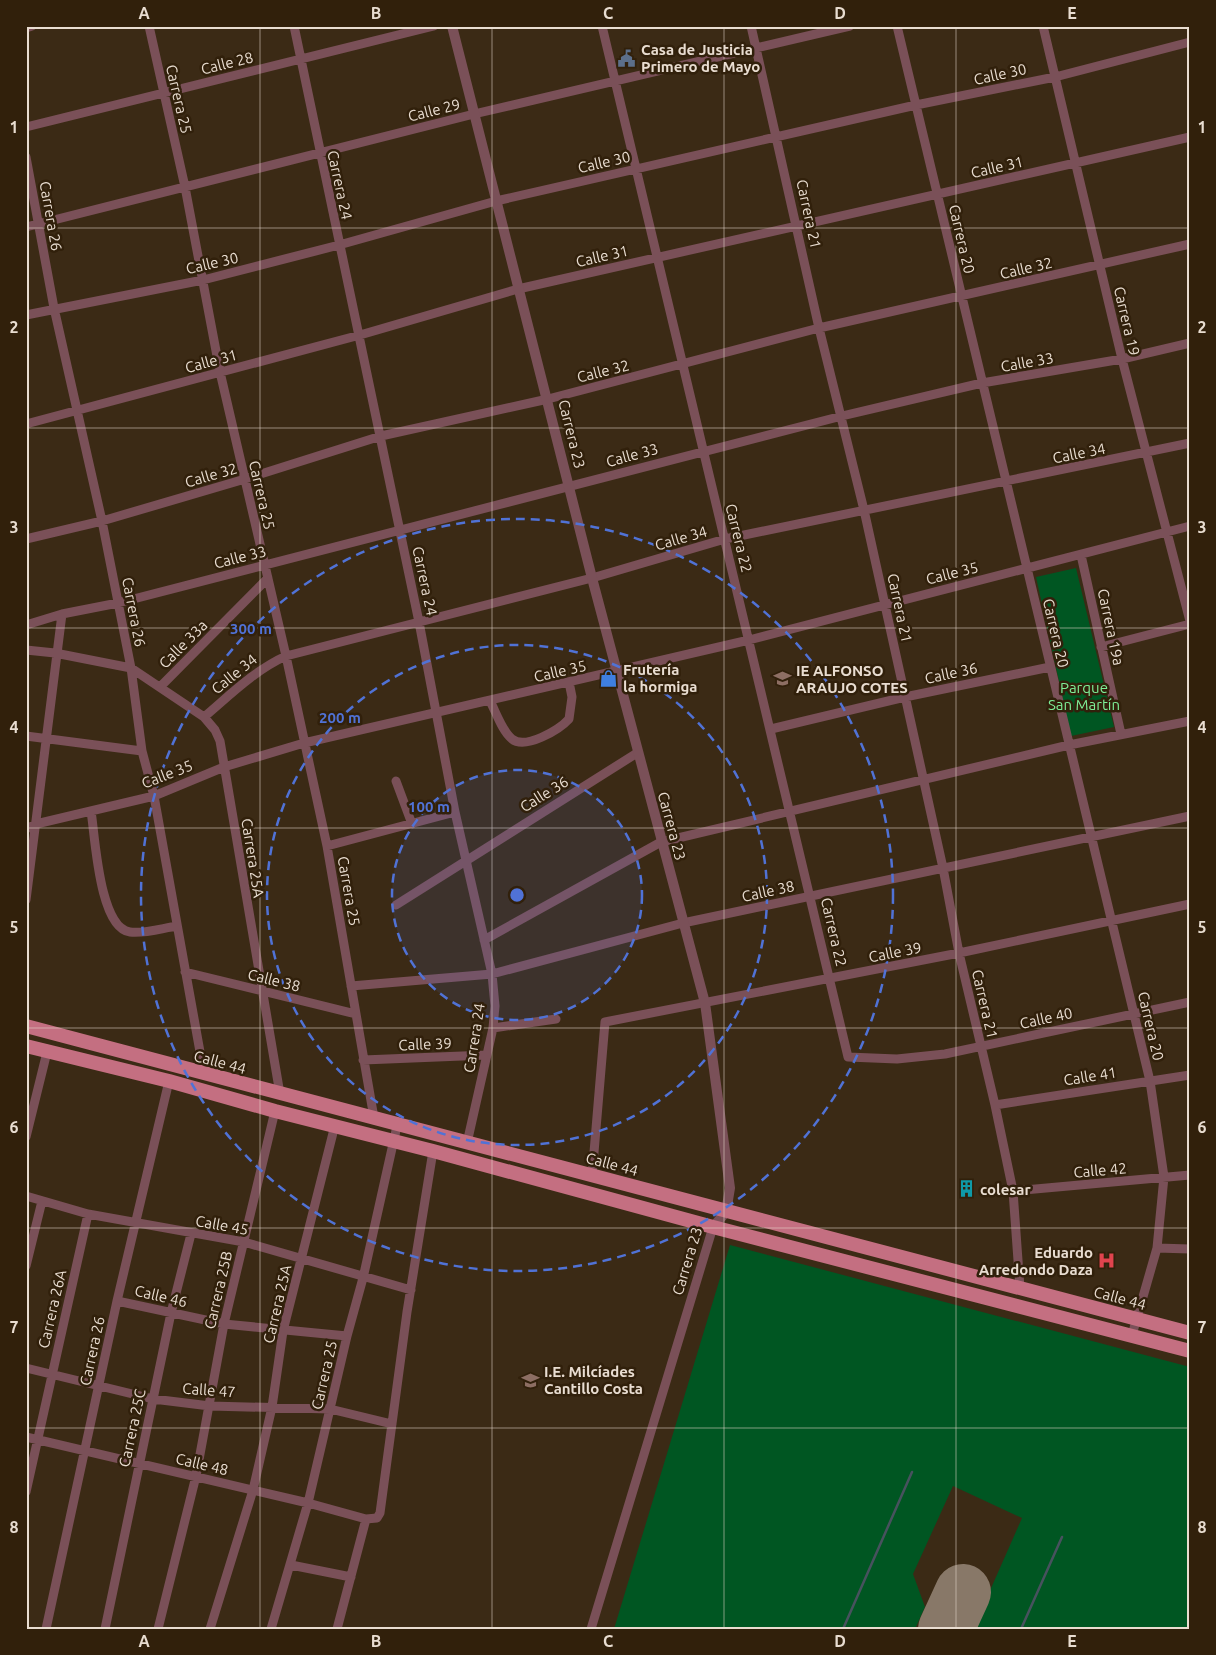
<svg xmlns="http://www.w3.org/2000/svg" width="1216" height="1655" font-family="Ubuntu,sans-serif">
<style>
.green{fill:#005622}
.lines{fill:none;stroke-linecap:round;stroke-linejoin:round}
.stream{stroke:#47525e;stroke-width:2.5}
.runway{stroke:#887868;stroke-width:56}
.minor{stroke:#7a5058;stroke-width:9}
.tertiary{stroke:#7a5058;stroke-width:10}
.primary{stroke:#c46f81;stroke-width:14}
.grid{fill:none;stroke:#e9ddd1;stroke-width:1;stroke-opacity:0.55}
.ring{fill:none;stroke:#5072d6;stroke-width:2.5;stroke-dasharray:9 6}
.labels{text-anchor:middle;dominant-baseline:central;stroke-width:5;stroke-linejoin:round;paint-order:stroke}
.poi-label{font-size:15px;font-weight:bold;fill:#e9ddd1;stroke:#31200b;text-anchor:start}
.street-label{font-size:15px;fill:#e9ddd1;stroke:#31200b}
.park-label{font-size:15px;fill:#7eee97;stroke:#31200b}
.centre{fill:#5072d6;stroke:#31200b;stroke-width:2.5}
.ring-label{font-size:15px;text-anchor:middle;font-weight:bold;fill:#5072d6;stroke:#31200b;stroke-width:5;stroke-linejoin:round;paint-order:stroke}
.neatline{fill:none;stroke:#e9ddd1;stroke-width:2}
.grid-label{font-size:16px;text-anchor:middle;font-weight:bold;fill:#e9ddd1}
</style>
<rect width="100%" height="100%" fill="#3b2a15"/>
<path class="green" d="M1076,568L1114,727L1071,736L1036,577Z
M730,1245L1190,1367V1629H973L1022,1518L953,1486L913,1574L925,1607L915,1629H614Z"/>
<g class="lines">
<path class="stream" d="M843,1629L912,1472
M1021,1629L1062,1537"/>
<path class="runway" d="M946,1629L963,1592"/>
<path class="minor" d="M149,26L185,187L220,372L286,656L327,846L374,1118
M294,26L419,622L455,812L492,974L495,1006L493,1028L467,1143
M602,26L848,1057L897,1059L945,1054L1190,1002
M751,26L819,328L864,510L943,868L959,953L995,1105L1013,1191L1020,1288
M897,26L1150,1081L1164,1177L1157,1248L1132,1335
M1043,26L1122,359L1190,621
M26,28L32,26
M26,127L434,26
M26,157L54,308L102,521L131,668L142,751L154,796L204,1074
M26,227L474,114L850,26
M26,315L203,280L339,245L496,201L916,105L1055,77L1190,42
M26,424L360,335L518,289L1190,137
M26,539L102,521L245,479L381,436L548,399L819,328L1190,244
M1081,555L1121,734
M26,625L62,614L118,603L842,416L982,383L1122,359L1190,343
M1101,647L1190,624
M26,650L55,653L131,668L204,717L215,730L220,741L280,1094
M161,686L268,578
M490,701C496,712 502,731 512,739C525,750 559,730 569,719L572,697L569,682
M204,717C230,695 255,670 286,656L592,578L725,539L1190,443
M771,729L905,697L1050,667
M26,736L142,751
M396,781L412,824
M91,811C95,835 99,928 130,932C144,934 163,928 177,926
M26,829L36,824L154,796L224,767L304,743L749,640L1190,526
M327,846L455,812
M26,900L62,614
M396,905L637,753
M484,940L661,842L1069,745L1190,721
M185,972L356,1014
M351,986L492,974L683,923L1190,816
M493,1028L556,1019
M363,1060L487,1055
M995,1105L1190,1075
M26,1137L47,1052
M592,1176L605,1022L959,953L1190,904
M1013,1191L1190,1175
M26,1196L88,1214L244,1242L411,1290
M1157,1248L1190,1249
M26,1266L42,1201
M117,1301L224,1324L347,1336
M26,1368L153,1399L210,1406L330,1409L392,1424
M26,1437L308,1503L366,1519L377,1518L380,1513L407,1312L433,1151
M26,1492L88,1214
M291,1565L351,1577
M46,1629L117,1301L169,1081
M105,1629L171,1313L191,1234
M158,1629L196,1476L224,1324L275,1111
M210,1629L253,1490L272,1407L283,1331L335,1125
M271,1629L308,1503L347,1336L363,1278L397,1126
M337,1629L366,1519
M591,1629L713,1227"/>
<path class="tertiary" d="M452,26L592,578L705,1003L730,1188L726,1212L713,1227"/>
<path class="primary" d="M26,1026L1190,1333
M26,1046L169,1081L275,1111L433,1151L713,1227L1190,1351"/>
</g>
<path class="grid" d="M260,26V1629M492,26V1629M724,26V1629M956,26V1629M26,228H1190M26,428H1190M26,628H1190M26,828H1190M26,1028H1190M26,1228H1190M26,1428H1190"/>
<circle cx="517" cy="895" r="125" fill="#5072d6" fill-opacity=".12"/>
<g class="ring">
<circle cx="517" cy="895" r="125"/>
<circle cx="517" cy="895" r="250"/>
<circle cx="517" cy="895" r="376"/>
</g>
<defs>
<symbol id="civic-bare" viewBox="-9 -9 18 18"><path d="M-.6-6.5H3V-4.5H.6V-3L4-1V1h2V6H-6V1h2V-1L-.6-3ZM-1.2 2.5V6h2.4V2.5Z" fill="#5c6f8a" stroke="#31200b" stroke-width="2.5" paint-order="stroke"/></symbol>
<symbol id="shop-bare" viewBox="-9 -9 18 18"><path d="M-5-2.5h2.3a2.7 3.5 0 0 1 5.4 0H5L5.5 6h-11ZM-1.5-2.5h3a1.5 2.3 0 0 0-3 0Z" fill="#3f7fe0" stroke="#31200b" stroke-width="2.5" paint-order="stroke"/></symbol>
<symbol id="school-bare" viewBox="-9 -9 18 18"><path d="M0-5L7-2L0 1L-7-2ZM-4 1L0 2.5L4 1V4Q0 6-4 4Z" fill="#8d6e63" stroke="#31200b" stroke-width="2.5" paint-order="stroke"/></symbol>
<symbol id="building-bare" viewBox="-9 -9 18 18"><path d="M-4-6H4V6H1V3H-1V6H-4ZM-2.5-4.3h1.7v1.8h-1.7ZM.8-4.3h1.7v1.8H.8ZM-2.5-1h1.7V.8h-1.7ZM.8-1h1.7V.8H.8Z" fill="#0f9aa8" stroke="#31200b" stroke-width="2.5" paint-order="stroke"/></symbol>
<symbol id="hospital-bare" viewBox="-9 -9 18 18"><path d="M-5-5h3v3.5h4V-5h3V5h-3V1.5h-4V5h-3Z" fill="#e0444e" stroke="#31200b" stroke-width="2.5" paint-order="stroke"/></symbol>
</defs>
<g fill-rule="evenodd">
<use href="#civic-bare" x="614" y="46" width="25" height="25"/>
<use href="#shop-bare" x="596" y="666" width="25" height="25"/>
<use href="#school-bare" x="770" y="666" width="25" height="25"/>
<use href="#building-bare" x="954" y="1176" width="25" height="25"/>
<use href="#hospital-bare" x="1094" y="1248" width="25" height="25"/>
<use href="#school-bare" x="518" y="1368" width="25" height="25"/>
</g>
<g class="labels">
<g class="poi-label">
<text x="641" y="49">Casa de Justicia<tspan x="641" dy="17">Primero de Mayo</tspan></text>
<text x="623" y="669">Frutería<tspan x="623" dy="17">la hormiga</tspan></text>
<text x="796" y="670">IE ALFONSO<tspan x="796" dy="17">ARAUJO COTES</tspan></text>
<text x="980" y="1189">colesar</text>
<text x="1093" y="1252" text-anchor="end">Eduardo<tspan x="1093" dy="17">Arredondo Daza</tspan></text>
<text x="544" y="1371">I.E. Milcíades<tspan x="544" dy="17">Cantillo Costa</tspan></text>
</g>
<g class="street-label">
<text transform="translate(227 63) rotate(-14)">Calle 28</text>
<text transform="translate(1000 74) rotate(-12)">Calle 30</text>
<text transform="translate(179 99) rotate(77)">Carrera 25</text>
<text transform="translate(434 110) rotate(-14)">Calle 29</text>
<text transform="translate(604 162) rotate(-13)">Calle 30</text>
<text transform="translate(997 167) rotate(-13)">Calle 31</text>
<text transform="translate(340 185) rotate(78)">Carrera 24</text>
<text transform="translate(809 214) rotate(78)">Carrera 21</text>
<text transform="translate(51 216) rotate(80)">Carrera 26</text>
<text transform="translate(962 239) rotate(77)">Carrera 20</text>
<text transform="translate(602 256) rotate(-13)">Calle 31</text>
<text transform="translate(212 263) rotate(-13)">Calle 30</text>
<text transform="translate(1026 268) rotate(-13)">Calle 32</text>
<text transform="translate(1127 321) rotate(77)">Carrera 19</text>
<text transform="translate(211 361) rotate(-15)">Calle 31</text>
<text transform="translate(1027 362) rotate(-10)">Calle 33</text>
<text transform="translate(603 371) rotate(-14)">Calle 32</text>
<text transform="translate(572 434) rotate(76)">Carrera 23</text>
<text transform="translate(1079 453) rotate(-11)">Calle 34</text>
<text transform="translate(632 455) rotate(-15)">Calle 33</text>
<text transform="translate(211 475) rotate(-16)">Calle 32</text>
<text transform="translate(262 495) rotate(77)">Carrera 25</text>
<text transform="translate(681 538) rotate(-16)">Calle 34</text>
<text transform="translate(739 538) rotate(76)">Carrera 22</text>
<text transform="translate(240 557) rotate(-14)">Calle 33</text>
<text transform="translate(952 573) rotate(-14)">Calle 35</text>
<text transform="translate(425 581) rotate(78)">Carrera 24</text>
<text transform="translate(900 608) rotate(78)">Carrera 21</text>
<text transform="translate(134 612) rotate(79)">Carrera 26</text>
<text transform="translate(1111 627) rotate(78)">Carrera 19a</text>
<text transform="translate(1056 633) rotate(77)">Carrera 20</text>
<text transform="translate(183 644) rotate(-45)">Calle 33a</text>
<text transform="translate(560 671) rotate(-13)">Calle 35</text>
<text transform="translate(951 673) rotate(-12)">Calle 36</text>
<text transform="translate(234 674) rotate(-39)">Calle 34</text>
<text transform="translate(167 774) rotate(-21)">Calle 35</text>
<text transform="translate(544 794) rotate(-32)">Calle 36</text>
<text transform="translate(672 826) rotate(75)">Carrera 23</text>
<text transform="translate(253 858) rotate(81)">Carrera 25A</text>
<text transform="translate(349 891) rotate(80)">Carrera 25</text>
<text transform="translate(768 891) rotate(-12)">Calle 38</text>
<text transform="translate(834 932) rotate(77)">Carrera 22</text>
<text transform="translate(895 952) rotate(-11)">Calle 39</text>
<text transform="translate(274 980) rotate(14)">Calle 38</text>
<text transform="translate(985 1004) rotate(77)">Carrera 21</text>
<text transform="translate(1046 1018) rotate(-12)">Calle 40</text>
<text transform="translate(1151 1026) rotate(77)">Carrera 20</text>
<text transform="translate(474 1038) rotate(-81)">Carrera 24</text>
<text transform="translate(425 1044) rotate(-2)">Calle 39</text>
<text transform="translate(220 1062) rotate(15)">Calle 44</text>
<text transform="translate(1090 1076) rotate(-9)">Calle 41</text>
<text transform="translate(612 1164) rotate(15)">Calle 44</text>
<text transform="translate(1100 1170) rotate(-5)">Calle 42</text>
<text transform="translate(222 1225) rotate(10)">Calle 45</text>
<text transform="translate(687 1261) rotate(-73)">Carrera 23</text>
<text transform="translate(218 1290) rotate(-77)">Carrera 25B</text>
<text transform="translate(161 1296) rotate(13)">Calle 46</text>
<text transform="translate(1120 1298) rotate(15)">Calle 44</text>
<text transform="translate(277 1304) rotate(-77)">Carrera 25A</text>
<text transform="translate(52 1309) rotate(-77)">Carrera 26A</text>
<text transform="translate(92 1351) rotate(-78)">Carrera 26</text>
<text transform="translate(324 1375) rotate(-77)">Carrera 25</text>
<text transform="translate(209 1390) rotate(4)">Calle 47</text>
<text transform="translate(132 1428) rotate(-78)">Carrera 25C</text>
<text transform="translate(202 1464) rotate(13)">Calle 48</text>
</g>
<g class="park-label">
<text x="1084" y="687">Parque<tspan x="1084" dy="17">San Martín</tspan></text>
</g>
</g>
<circle cx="517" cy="895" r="8" class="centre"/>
<g class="ring-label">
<text x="251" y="634">300 m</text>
<text x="340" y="723">200 m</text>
<text x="429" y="812">100 m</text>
</g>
<rect width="1216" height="1655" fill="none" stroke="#31200b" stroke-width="55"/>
<rect x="28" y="28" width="1160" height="1600" class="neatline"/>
<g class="grid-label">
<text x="144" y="19">A</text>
<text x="376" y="19">B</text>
<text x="608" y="19">C</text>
<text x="840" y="19">D</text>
<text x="1072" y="19">E</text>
<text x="14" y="133">1</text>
<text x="1202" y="133">1</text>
<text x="14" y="333">2</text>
<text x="1202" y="333">2</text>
<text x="14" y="533">3</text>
<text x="1202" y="533">3</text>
<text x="14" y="733">4</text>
<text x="1202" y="733">4</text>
<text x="14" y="933">5</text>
<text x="1202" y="933">5</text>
<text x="14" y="1133">6</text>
<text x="1202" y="1133">6</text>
<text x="14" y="1333">7</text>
<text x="1202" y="1333">7</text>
<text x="14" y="1533">8</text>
<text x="1202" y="1533">8</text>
<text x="144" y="1647">A</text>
<text x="376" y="1647">B</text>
<text x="608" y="1647">C</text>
<text x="840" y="1647">D</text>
<text x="1072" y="1647">E</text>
</g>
</svg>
